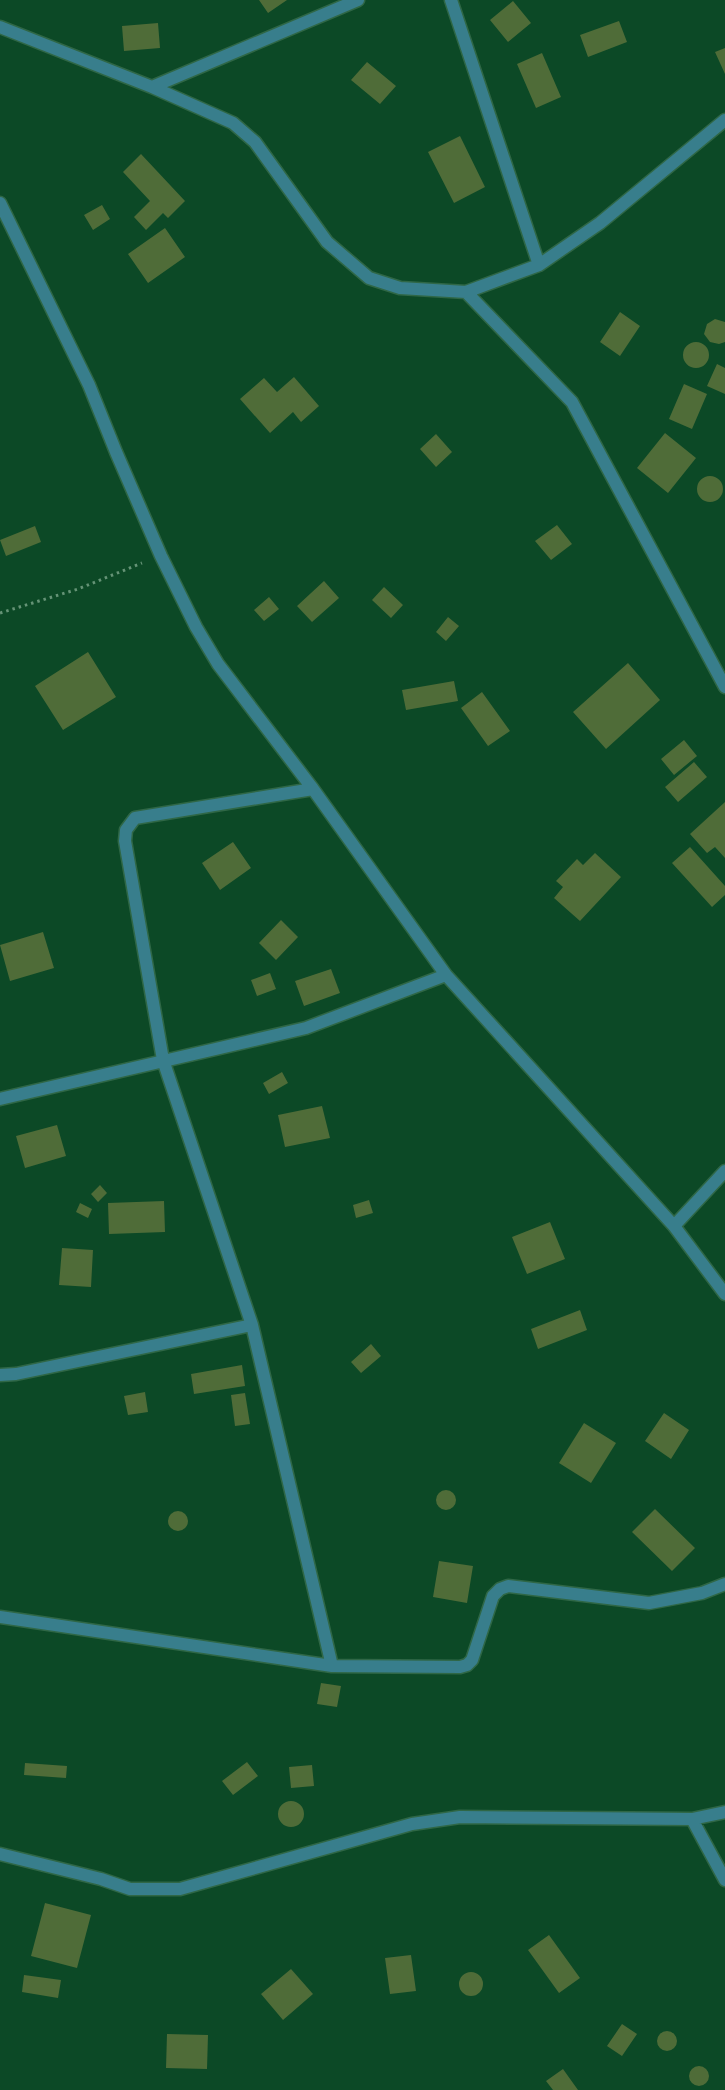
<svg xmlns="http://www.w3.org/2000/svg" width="725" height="2090" font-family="Barlow,sans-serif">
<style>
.building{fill:#4f6c38}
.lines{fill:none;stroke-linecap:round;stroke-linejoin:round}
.minor-casing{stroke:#2f6746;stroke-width:15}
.path{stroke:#659376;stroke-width:3;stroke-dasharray:2.5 4;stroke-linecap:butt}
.minor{stroke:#387e8c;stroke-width:12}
</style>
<rect width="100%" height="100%" fill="#0c4926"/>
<path class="building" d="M259,0H287L268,13Z
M513,1L531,23L508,42L490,20Z
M619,21L627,42L588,57L580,35Z
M158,23L160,48L124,51L122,26Z
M725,48V74L715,52Z
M542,53L561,97L536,108L517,64Z
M367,62L396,86L380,104L351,80Z
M460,136L485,187L454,203L428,152Z
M141,154L185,201L168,218L163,213L146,230L134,217L150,201L123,172Z
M102,205L110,219L93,230L84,215Z
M165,228L185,257L148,283L128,254Z
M620,312L640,326L620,356L600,342Z
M715,319L725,322V342L719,344L710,342L704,334L707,324Z
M683 355a13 13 0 1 1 26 0a13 13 0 1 1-26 0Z
M717,364L725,368V394L707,386Z
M294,377L319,406L301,422L293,412L270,433L240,399L264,378L277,392Z
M684,384L707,394L692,429L669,419Z
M665,433L696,458L668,493L637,468Z
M436,434L452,452L436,467L420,449Z
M697 489a13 13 0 1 1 26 0a13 13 0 1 1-26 0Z
M557,525L572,544L551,560L535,541Z
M35,526L41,542L6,556L0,540Z
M324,581L339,598L312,622L297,606Z
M384,587L403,605L391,618L372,600Z
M269,597L279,609L264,621L254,610Z
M448,617L459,626L446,641L436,632Z
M88,652L116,697L63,730L35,686Z
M628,663L660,700L606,749L573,712Z
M454,681L458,701L406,710L402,690Z
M482,692L510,731L488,746L461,708Z
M684,740L697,756L674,775L661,759Z
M694,762L707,777L678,802L665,787Z
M725,802V858L715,847L707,853L690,834Z
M233,842L251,868L220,890L202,863Z
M690,847L725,886V895L712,907L672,863Z
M595,853L621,877L580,921L554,898L563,887L556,881L577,859L583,865Z
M281,920L298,937L276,960L259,943Z
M43,932L54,968L10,981L0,945Z
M331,969L340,993L304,1006L295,981Z
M270,973L276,989L257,996L251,980Z
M282,1072L288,1083L269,1094L263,1083Z
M322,1106L330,1138L285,1147L278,1115Z
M57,1125L66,1156L25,1168L16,1136Z
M100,1185L107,1193L98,1202L91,1194Z
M369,1200L373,1213L356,1218L353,1205Z
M164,1201L165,1232L109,1234L108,1203Z
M80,1203L92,1209L88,1218L76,1212Z
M550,1222L565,1259L527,1274L512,1237Z
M62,1248L93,1250L91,1287L59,1285Z
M580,1310L587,1330L538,1349L531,1329Z
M371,1344L381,1356L361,1373L351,1362Z
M242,1365L245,1386L194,1394L191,1374Z
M145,1392L148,1412L128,1415L124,1396Z
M245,1393L250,1424L235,1426L231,1395Z
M664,1413L689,1430L671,1459L645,1441Z
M584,1423L616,1443L591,1483L559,1463Z
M436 1500a10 10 0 1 1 20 0a10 10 0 1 1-20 0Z
M655,1509L695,1548L672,1571L632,1532Z
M168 1521a10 10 0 1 1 20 0a10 10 0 1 1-20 0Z
M439,1561L473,1566L467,1603L433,1597Z
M321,1683L341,1686L337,1707L317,1704Z
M247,1762L258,1776L233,1795L222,1781Z
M25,1763L67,1766L66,1778L24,1775Z
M312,1765L314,1786L291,1788L289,1767Z
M278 1814a13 13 0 1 1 26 0a13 13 0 1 1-26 0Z
M45,1903L91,1915L77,1968L31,1956Z
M549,1935L580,1978L559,1993L528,1950Z
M411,1955L416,1991L390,1994L385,1958Z
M291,1969L313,1994L283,2020L261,1994Z
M459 1984a12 12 0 1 1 24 0a12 12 0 1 1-24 0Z
M24,1975L61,1980L58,1998L22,1992Z
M622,2024L637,2034L622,2056L607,2046Z
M657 2041a10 10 0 1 1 20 0a10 10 0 1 1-20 0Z
M167,2034L208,2035L207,2069L166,2068Z
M689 2076a10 10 0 1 1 20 0a10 10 0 1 1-20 0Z
M563,2069L578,2090H553L546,2081Z"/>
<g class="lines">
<defs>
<path id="minor" d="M451,0L539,265
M0,27L152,87L233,123L255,142L327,242L369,278L400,288L466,292L539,265L600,223L725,120
M152,87L358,0
M0,203L89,385L116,452L161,556L196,627L218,664L313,789L446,975L674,1226L725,1294
M466,292L572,402L725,687
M313,789L135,818L126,830L125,841L163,1060L252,1325L332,1666
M0,1099L306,1028L446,975
M674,1226L725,1171
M0,1375L16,1374L252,1325
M0,1617L332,1666L460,1667L467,1665L472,1660L493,1596L500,1589L508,1586L649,1603L702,1593L725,1584
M692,1819L725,1880
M0,1854L101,1879L130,1889H180L412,1824L460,1817L692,1819L725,1812"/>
</defs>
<use href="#minor" class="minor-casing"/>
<path class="path" d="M0,613L78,589L142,563"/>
<use href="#minor" class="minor"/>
</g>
</svg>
